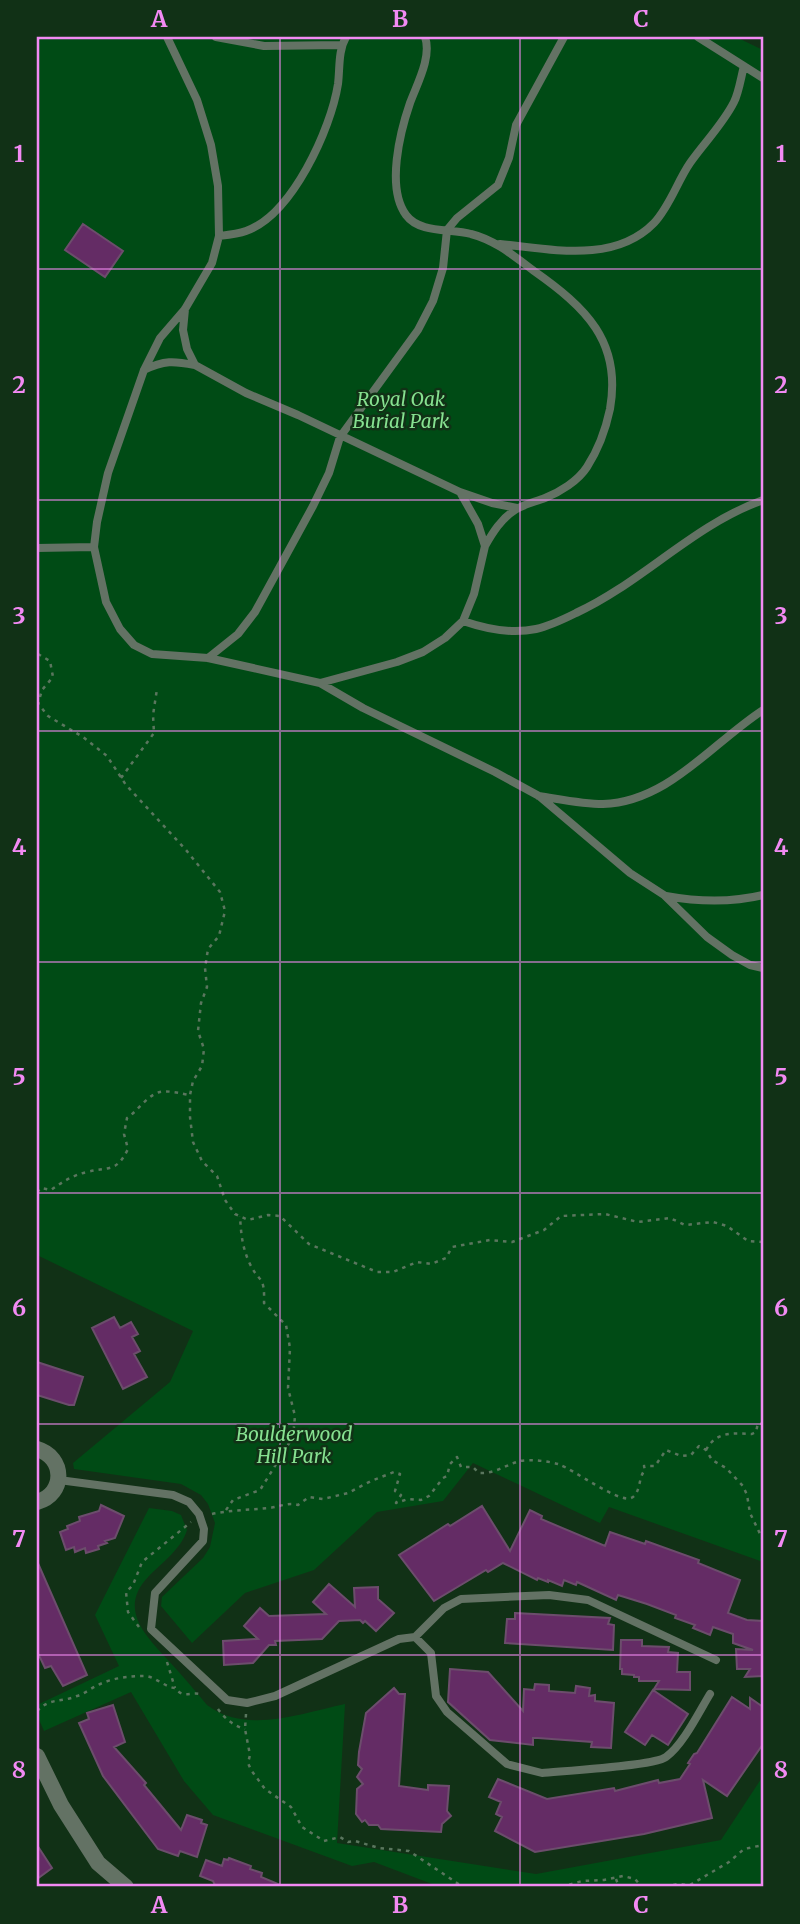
<svg xmlns="http://www.w3.org/2000/svg" width="800" height="1924" font-family="Merriweather,serif">
<style>
.green{fill:#004b15}
.building{fill:#642c65;stroke:#6c4d6c;stroke-width:2}
.lines{fill:none;stroke-linecap:round;stroke-linejoin:round}
.path{stroke:#5a765e;stroke-width:2.5;stroke-dasharray:3.5 5;stroke-linecap:butt}
.service{stroke:#637264;stroke-width:8}
.minor{stroke:#637264;stroke-width:16}
.grid{fill:none;stroke:#f28af3;stroke-width:2;stroke-opacity:0.55}
.labels{text-anchor:middle;dominant-baseline:central;stroke-width:5;stroke-linejoin:round;paint-order:stroke}
.park-label{font-size:19px;font-style:italic;fill:#86e190;stroke:#113116}
.neatline{fill:none;stroke:#f28af3;stroke-width:2.5}
.grid-label{font-size:23px;text-anchor:middle;font-weight:bold;fill:#f28af3}
</style>
<rect width="100%" height="100%" fill="#113116"/>
<path class="green" d="M37,37H736L763,50V1562L609,1507L600,1523L473,1463L443,1501L377,1512L314,1570L245,1593L192,1643L161,1606L162,1597L203,1558L210,1547L215,1523L208,1504L201,1495L181,1484L74,1469L73,1463L170,1382L193,1331L37,1255Z
M149,1508L172,1511L181,1515L187,1530C182,1548 162,1563 149,1576C118,1608 144,1634 167,1659C181,1674 194,1689 207,1705C246,1735 302,1713 345,1704L337,1843L536,1874L721,1840L763,1776V1887H440L374,1862L352,1866L213,1815L184,1781L131,1692L44,1731L37,1715V1705L119,1666L95,1615Z"/>
<path class="building" d="M83,224L123,251L105,277L65,250Z
M114,1317L120,1328L131,1322L138,1334L132,1337L140,1351L134,1354L147,1377L123,1389L92,1328Z
M37,1362L83,1377L74,1405H69L37,1395Z
M101,1505L124,1516L115,1538L105,1541L107,1543L98,1546L99,1549L86,1553L85,1548L75,1552L74,1547L66,1550L60,1532L68,1529L67,1526L80,1521L79,1517L99,1511Z
M482,1506L510,1551L530,1510L542,1516L541,1519L605,1546L610,1532L645,1544L646,1541L699,1560L698,1563L740,1580L728,1613L747,1620L763,1621V1676L745,1677L750,1669H737L736,1649L753,1650L733,1643V1634L713,1627L710,1635L693,1628L695,1625L675,1618L676,1615L647,1604L618,1595L616,1600L577,1582L576,1585L564,1580L562,1586L548,1580V1582L538,1578L537,1580L503,1563L488,1572L486,1570L434,1601L399,1555L448,1524L450,1526Z
M37,1561L87,1675L63,1686L51,1666L45,1668L37,1651Z
M329,1584L355,1607L354,1588L378,1587V1599L394,1613L376,1631L365,1621L363,1623L360,1620L339,1621L322,1639L275,1641L276,1645H269L253,1663L224,1665L223,1641L258,1639L244,1626L260,1608L269,1616L326,1614L313,1602Z
M515,1613L610,1618L608,1624L614,1625L613,1650L505,1643L507,1619H515Z
M621,1640H642V1646L669,1647L668,1652L678,1653L677,1672H690V1690L654,1689L659,1681H639V1677H634V1675L622,1674V1669H620Z
M450,1669L488,1672L523,1711L524,1689L534,1690L535,1684L549,1685V1691L575,1693L576,1686L590,1688L589,1696L595,1695V1701L614,1703L611,1748L591,1747L592,1742L538,1738H533V1745L490,1740L448,1702Z
M394,1688L399,1694H405L399,1786L428,1790V1785L449,1786L447,1811L451,1816L442,1824L441,1832L381,1829L378,1825H369L365,1820L362,1822L356,1814L357,1789L363,1784L357,1777L362,1769L358,1765L359,1752L366,1713Z
M653,1690L688,1714L668,1745L652,1735L645,1745L625,1732Z
M732,1697L750,1709V1698L763,1707V1744L727,1796L703,1780L712,1818L644,1834L535,1852L495,1831L502,1817L496,1814L501,1802L489,1797L498,1779L547,1799L614,1788L615,1791L658,1780L659,1783L680,1779L690,1764L688,1763L694,1754L697,1753Z
M113,1705L125,1742L114,1747L146,1783L144,1785L158,1802L181,1830L187,1815L202,1820L201,1823L207,1825L197,1857L180,1851L178,1856L158,1849L103,1776L79,1723L89,1719L87,1713Z
M37,1845L52,1868L37,1879Z
M229,1858L251,1866L250,1869L262,1873L261,1877L285,1887H216L213,1881L200,1876L206,1860L222,1866L224,1859L228,1860Z"/>
<g class="lines">
<path class="path" d="M38,654L50,661L53,677L42,690L38,704
M37,702L48,716L83,737L107,756L126,785L186,850L220,892L225,911L219,936L208,949L205,968L207,987L201,1003L198,1031L204,1049L202,1066L193,1081L190,1095V1117L193,1142L202,1161L217,1176L225,1200L235,1214L248,1220L268,1215L280,1216L309,1244L377,1272H393L417,1262L431,1264L446,1258L452,1247L490,1240L512,1242L544,1230L561,1216L605,1214L638,1222L670,1218L685,1225L713,1222L727,1226L748,1241L763,1242
M121,778L154,733L153,715L157,689
M37,1192L41,1188L51,1190C62,1182 73,1175 87,1172C110,1166 116,1173 128,1149L124,1134L127,1118C138,1111 147,1095 160,1092C169,1090 182,1094 190,1095
M706,1450C716,1431 734,1433 752,1434L756,1432L758,1423L763,1424
M226,1510L233,1500L260,1490L293,1437L295,1416L288,1388L290,1348L286,1325L264,1303C265,1274 259,1284 249,1262C242,1246 241,1233 240,1216
M212,1514C231,1510 250,1510 269,1508C279,1507 288,1502 298,1505L309,1497L323,1499L348,1493L371,1481L394,1472L400,1474L395,1491L401,1495L396,1503L408,1499L421,1500L429,1496L443,1478L447,1476L450,1464L457,1457L461,1467H473L479,1473C495,1474 505,1465 520,1461C531,1459 547,1461 558,1464C573,1469 618,1503 631,1498C641,1494 638,1477 645,1470L644,1466H655L666,1450L681,1456L691,1455L699,1446L706,1450L712,1460L726,1468L743,1486L747,1495L750,1513L763,1540
M139,1627L128,1612L126,1592L133,1585L142,1562L191,1522
M167,1662L175,1688
M218,1709C225,1719 234,1726 245,1729
M37,1711C51,1697 60,1703 77,1696C84,1694 90,1689 96,1686C111,1678 129,1676 144,1676C155,1676 164,1687 175,1688C184,1700 192,1690 203,1695
M246,1714L245,1729L250,1755L248,1763L251,1770L265,1789L291,1807L302,1827L324,1841L340,1837L348,1842L355,1841L379,1848L409,1851L463,1887
M616,1879L619,1887
M561,1887L582,1881L604,1880L623,1876L635,1879L642,1887
M665,1887L677,1884L690,1885L729,1862L744,1849L763,1845"/>
<path class="service" d="M167,37L197,100L211,145L218,186L219,236L212,263L185,309L160,338L144,370L108,473L97,522L94,547L106,602L120,629L134,645L152,654L208,658L320,683L363,708L495,772L539,796L630,873L664,895L707,937L732,955L750,965L763,968
M216,37L264,46L341,45
M425,37C432,57 417,84 410,103C400,132 386,188 406,215C420,234 451,228 471,234C495,240 514,256 534,271C585,307 622,341 610,409C606,428 598,450 587,467C578,481 560,492 545,498C535,502 524,504 515,510C501,519 493,532 485,546
M698,37L763,78
M219,236C228,235 238,234 246,231C292,215 331,129 338,84C340,68 338,51 346,37
M500,244C551,249 614,264 654,223C670,206 677,182 690,163C704,143 723,124 734,102C739,92 741,77 744,66
M185,309L183,330L187,349L195,365L246,393L298,415L460,492L478,524L485,546L474,594L463,621L445,638L423,652L397,662L320,683
M144,370C164,360 174,361 195,365
M460,492L492,503L517,508
M37,548L94,547
M463,621C486,629 512,634 536,629C550,626 564,619 576,613C643,582 693,525 763,500
M208,658L238,634L255,612L313,506L329,473L340,437L418,330L433,301L443,268L447,230L457,218L498,185L509,158L516,125L564,37
M539,796C559,799 582,804 603,804C668,802 712,743 763,710
M666,896C699,902 730,903 763,895
M59,1480L173,1495L189,1502L199,1514L204,1529L203,1541L155,1593L151,1629L227,1700L247,1703L275,1696L399,1639L415,1637L444,1608L461,1599L549,1595L588,1600L716,1660
M415,1637L431,1653L436,1696L447,1712L507,1764L542,1773C563,1771 654,1766 666,1757C683,1745 699,1712 710,1694"/>
<path class="minor" d="M37,1449C65,1457 66,1494 37,1502
M37,1756L61,1805L98,1863L126,1887"/>
</g>
<path class="grid" d="M280,37V1887M520,37V1887M37,269H763M37,500H763M37,731H763M37,962H763M37,1193H763M37,1424H763M37,1655H763"/>
<g class="labels">
<g class="park-label">
<text x="401" y="399">Royal Oak<tspan x="401" dy="22">Burial Park</tspan></text>
<text x="294" y="1434">Boulderwood<tspan x="294" dy="22">Hill Park</tspan></text>
</g>
</g>
<rect width="800" height="1924" fill="none" stroke="#113116" stroke-width="77"/>
<rect x="38" y="38" width="724" height="1847" class="neatline"/>
<g class="grid-label">
<text x="159" y="27">A</text>
<text x="400" y="27">B</text>
<text x="641" y="27">C</text>
<text x="19" y="162">1</text>
<text x="781" y="162">1</text>
<text x="19" y="393">2</text>
<text x="781" y="393">2</text>
<text x="19" y="624">3</text>
<text x="781" y="624">3</text>
<text x="19" y="855">4</text>
<text x="781" y="855">4</text>
<text x="19" y="1085">5</text>
<text x="781" y="1085">5</text>
<text x="19" y="1316">6</text>
<text x="781" y="1316">6</text>
<text x="19" y="1547">7</text>
<text x="781" y="1547">7</text>
<text x="19" y="1778">8</text>
<text x="781" y="1778">8</text>
<text x="159" y="1913">A</text>
<text x="400" y="1913">B</text>
<text x="641" y="1913">C</text>
</g>
</svg>
